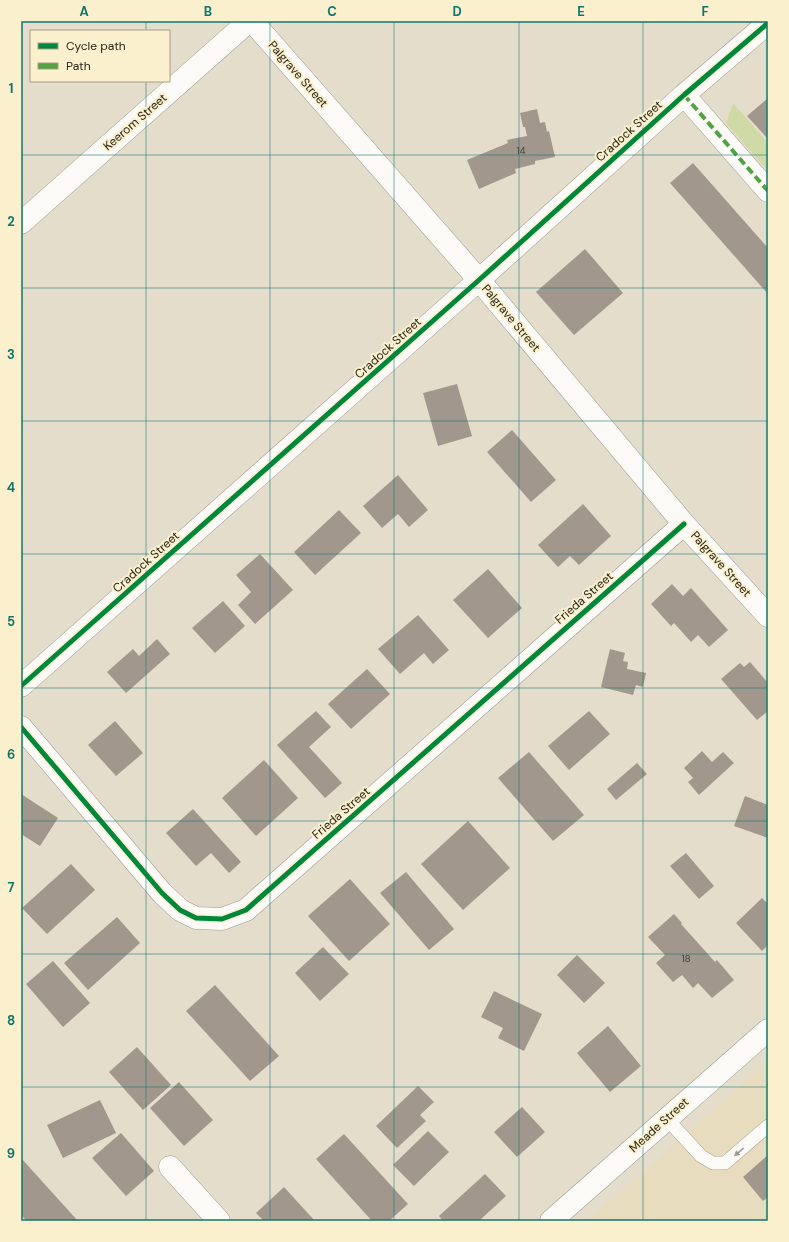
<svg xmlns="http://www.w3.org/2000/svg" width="789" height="1242" font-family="'DM Sans',sans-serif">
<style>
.built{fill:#e7dcbe}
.green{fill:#d0daa7}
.building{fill:#a1978d}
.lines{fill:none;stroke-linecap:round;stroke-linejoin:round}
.service-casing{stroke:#9f9a8c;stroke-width:14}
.minor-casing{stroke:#9f9a8c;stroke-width:23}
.service{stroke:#fbfaf7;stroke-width:13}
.minor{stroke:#fbfaf7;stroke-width:22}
.quiet{stroke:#51a340;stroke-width:4;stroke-dasharray:8 4;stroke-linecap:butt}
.cycleway-casing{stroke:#fbf0ce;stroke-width:8}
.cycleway{stroke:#00873e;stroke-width:5}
.oneway{fill:#9c9a92}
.grid{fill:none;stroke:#0f766e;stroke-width:1;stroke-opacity:0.55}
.labels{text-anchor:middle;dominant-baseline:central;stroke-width:4;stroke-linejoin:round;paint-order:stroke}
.number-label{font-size:10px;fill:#464134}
.street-label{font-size:12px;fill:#282417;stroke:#fbf0ce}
.neatline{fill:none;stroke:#0f766e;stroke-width:1.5}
.grid-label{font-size:13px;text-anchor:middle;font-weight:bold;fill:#0f766e}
</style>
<rect width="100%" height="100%" fill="#e4ddcc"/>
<path class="built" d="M768,1061V1221H587Z"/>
<path class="green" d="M733,103L768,143V171L726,123Z"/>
<path class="building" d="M768,98V139L747,116Z
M537,109L540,123L545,122L547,132L549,131L555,157L535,161V164L515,169L516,173L479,189L467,160L508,143L507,140L527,136L525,127H523L520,113Z
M693,163L768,248V294L670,183Z
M585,249L623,293L574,335L536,292Z
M457,384L472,436L438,446L423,393Z
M512,430L556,480L531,502L487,452Z
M398,475L428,510L409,527L398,514L382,528L363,506Z
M583,504L611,536L579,565L570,556L558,567L538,545Z
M339,510L361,533L315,575L294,552Z
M260,554L293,590L255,624L238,605L251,592L236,575Z
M488,569L522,608L488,638L453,600Z
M672,584L683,596L691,588L728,630L709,647L698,635L691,642L674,623L671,626L651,604Z
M223,601L245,626L215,653L192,628Z
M418,615L449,650L433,664L424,653L400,674L378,649Z
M157,639L170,654L126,693L107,672L133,649L139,656Z
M610,649L625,653L623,661L628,662L627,669L646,673L643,687L636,685L633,695L601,687Z
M750,662L768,683V711L757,720L721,679L740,663L744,667Z
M367,669L390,694L351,729L328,704Z
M316,711L331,727L309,747L342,783L325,798L277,745Z
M589,711L610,734L569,770L548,746Z
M115,721L143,753L116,776L88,745Z
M702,751L712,762L723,752L734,763L699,795L688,782L693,778L684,768Z
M529,752L584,815L553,841L498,778Z
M264,760L298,798L256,836L222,798Z
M637,763L647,774L616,800L607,789Z
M21,794L58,818L40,846L21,834Z
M745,796L768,805V838L734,826Z
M193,809L241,862L229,873L211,853L196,866L166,833Z
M468,821L510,868L463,910L421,864Z
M686,853L714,886L699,899L670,866Z
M71,864L95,890L47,934L22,908Z
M406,872L454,929L429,950L380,893Z
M350,879L390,924L349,961L308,916Z
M762,898L768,904V945L762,951L736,923Z
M674,914L682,923L681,924L715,962L717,960L734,980L712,998L698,983L693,988L682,975L673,982L656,963L665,955L648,937Z
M117,917L140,943L88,990L64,963Z
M323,947L349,974L320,1001L295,973Z
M577,955L605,983L584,1003L557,975Z
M53,961L90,1003L63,1027L26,984Z
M215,985L279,1056L250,1081L186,1011Z
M494,991L542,1014L524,1051L498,1038L503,1028L481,1017Z
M608,1026L641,1066L610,1092L577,1053Z
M137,1047L171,1085L143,1110L109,1072Z
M179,1082L213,1120L184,1146L150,1108Z
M418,1086L434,1102L420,1115L426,1121L397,1148L376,1126Z
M100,1100L116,1133L63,1158L47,1125Z
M522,1107L545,1132L517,1157L494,1132Z
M428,1131L449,1152L414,1186L393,1165Z
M121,1133L154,1171L126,1196L92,1158Z
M344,1134L408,1204L389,1221H372L316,1159Z
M768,1155V1197L763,1201L743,1177Z
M21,1158L78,1221H27L21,1215Z
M485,1174L506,1196L479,1221H443L439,1216Z
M284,1187L315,1221H264L256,1213Z"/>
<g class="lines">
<defs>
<path id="service" d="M667,1119L701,1156L713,1163H725L768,1126"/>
<path id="minor" d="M252,21L479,280L684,524L768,616
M684,95L768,191
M21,223L249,21
M21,686L479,280L684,95L768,23
M21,727L162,893L180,910L196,918L222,919L246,910L684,524
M170,1167L219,1221
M551,1221L768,1030"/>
</defs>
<use href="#service" class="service-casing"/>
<use href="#minor" class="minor-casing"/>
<use href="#service" class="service"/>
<use href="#minor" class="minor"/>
<path class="quiet" d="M684,95L768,191"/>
<defs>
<path id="cycleway" d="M21,686L479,280L684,95L768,23
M21,727L162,893L180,910L196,918L222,919L246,910L684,524"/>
</defs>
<use href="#cycleway" class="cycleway-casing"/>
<use href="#cycleway" class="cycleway"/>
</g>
<defs><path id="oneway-solid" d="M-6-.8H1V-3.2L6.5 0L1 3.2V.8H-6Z"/></defs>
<use class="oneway" href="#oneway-solid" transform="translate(739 1152) rotate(140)"/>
<path class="grid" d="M146,21V31M270,21V1221M394,21V1221M519,21V1221M643,21V1221M146,81V1221M21,155H768M21,288H768M21,421H768M21,554H768M21,688H768M21,821H768M21,954H768M21,1087H768"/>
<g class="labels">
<g class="number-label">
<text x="521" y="150">14</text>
<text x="686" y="958">18</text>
</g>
<g class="street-label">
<text transform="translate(298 74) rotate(49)">Palgrave Street</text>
<text transform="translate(135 122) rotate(-41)">Keerom Street</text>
<text transform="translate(629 131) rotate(-42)">Cradock Street</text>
<text transform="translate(511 318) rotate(50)">Palgrave Street</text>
<text transform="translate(388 348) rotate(-42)">Cradock Street</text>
<text transform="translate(146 562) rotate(-42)">Cradock Street</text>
<text transform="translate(721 564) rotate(48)">Palgrave Street</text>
<text transform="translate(584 598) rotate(-41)">Frieda Street</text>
<text transform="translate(341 813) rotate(-41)">Frieda Street</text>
<text transform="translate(659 1125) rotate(-42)">Meade Street</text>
</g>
</g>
<rect width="789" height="1242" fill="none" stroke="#fbf0ce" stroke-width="44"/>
<rect x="30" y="30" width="140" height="52" fill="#fbf0ce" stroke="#a79e85"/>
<rect x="38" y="43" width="20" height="6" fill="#00873e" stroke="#a79e85"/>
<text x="66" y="50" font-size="12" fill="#282417">Cycle path</text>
<rect x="38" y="63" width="20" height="6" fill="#51a340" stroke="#a79e85"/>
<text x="66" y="70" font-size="12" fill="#282417">Path</text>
<rect x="22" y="22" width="745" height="1198" class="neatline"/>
<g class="grid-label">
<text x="84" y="16">A</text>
<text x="208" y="16">B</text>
<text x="332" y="16">C</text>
<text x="457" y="16">D</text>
<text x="581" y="16">E</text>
<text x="705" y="16">F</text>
<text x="11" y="93">1</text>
<text x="11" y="226">2</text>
<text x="11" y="359">3</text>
<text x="11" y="492">4</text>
<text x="11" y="626">5</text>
<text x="11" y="759">6</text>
<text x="11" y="892">7</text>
<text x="11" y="1025">8</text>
<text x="11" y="1158">9</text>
</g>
</svg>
